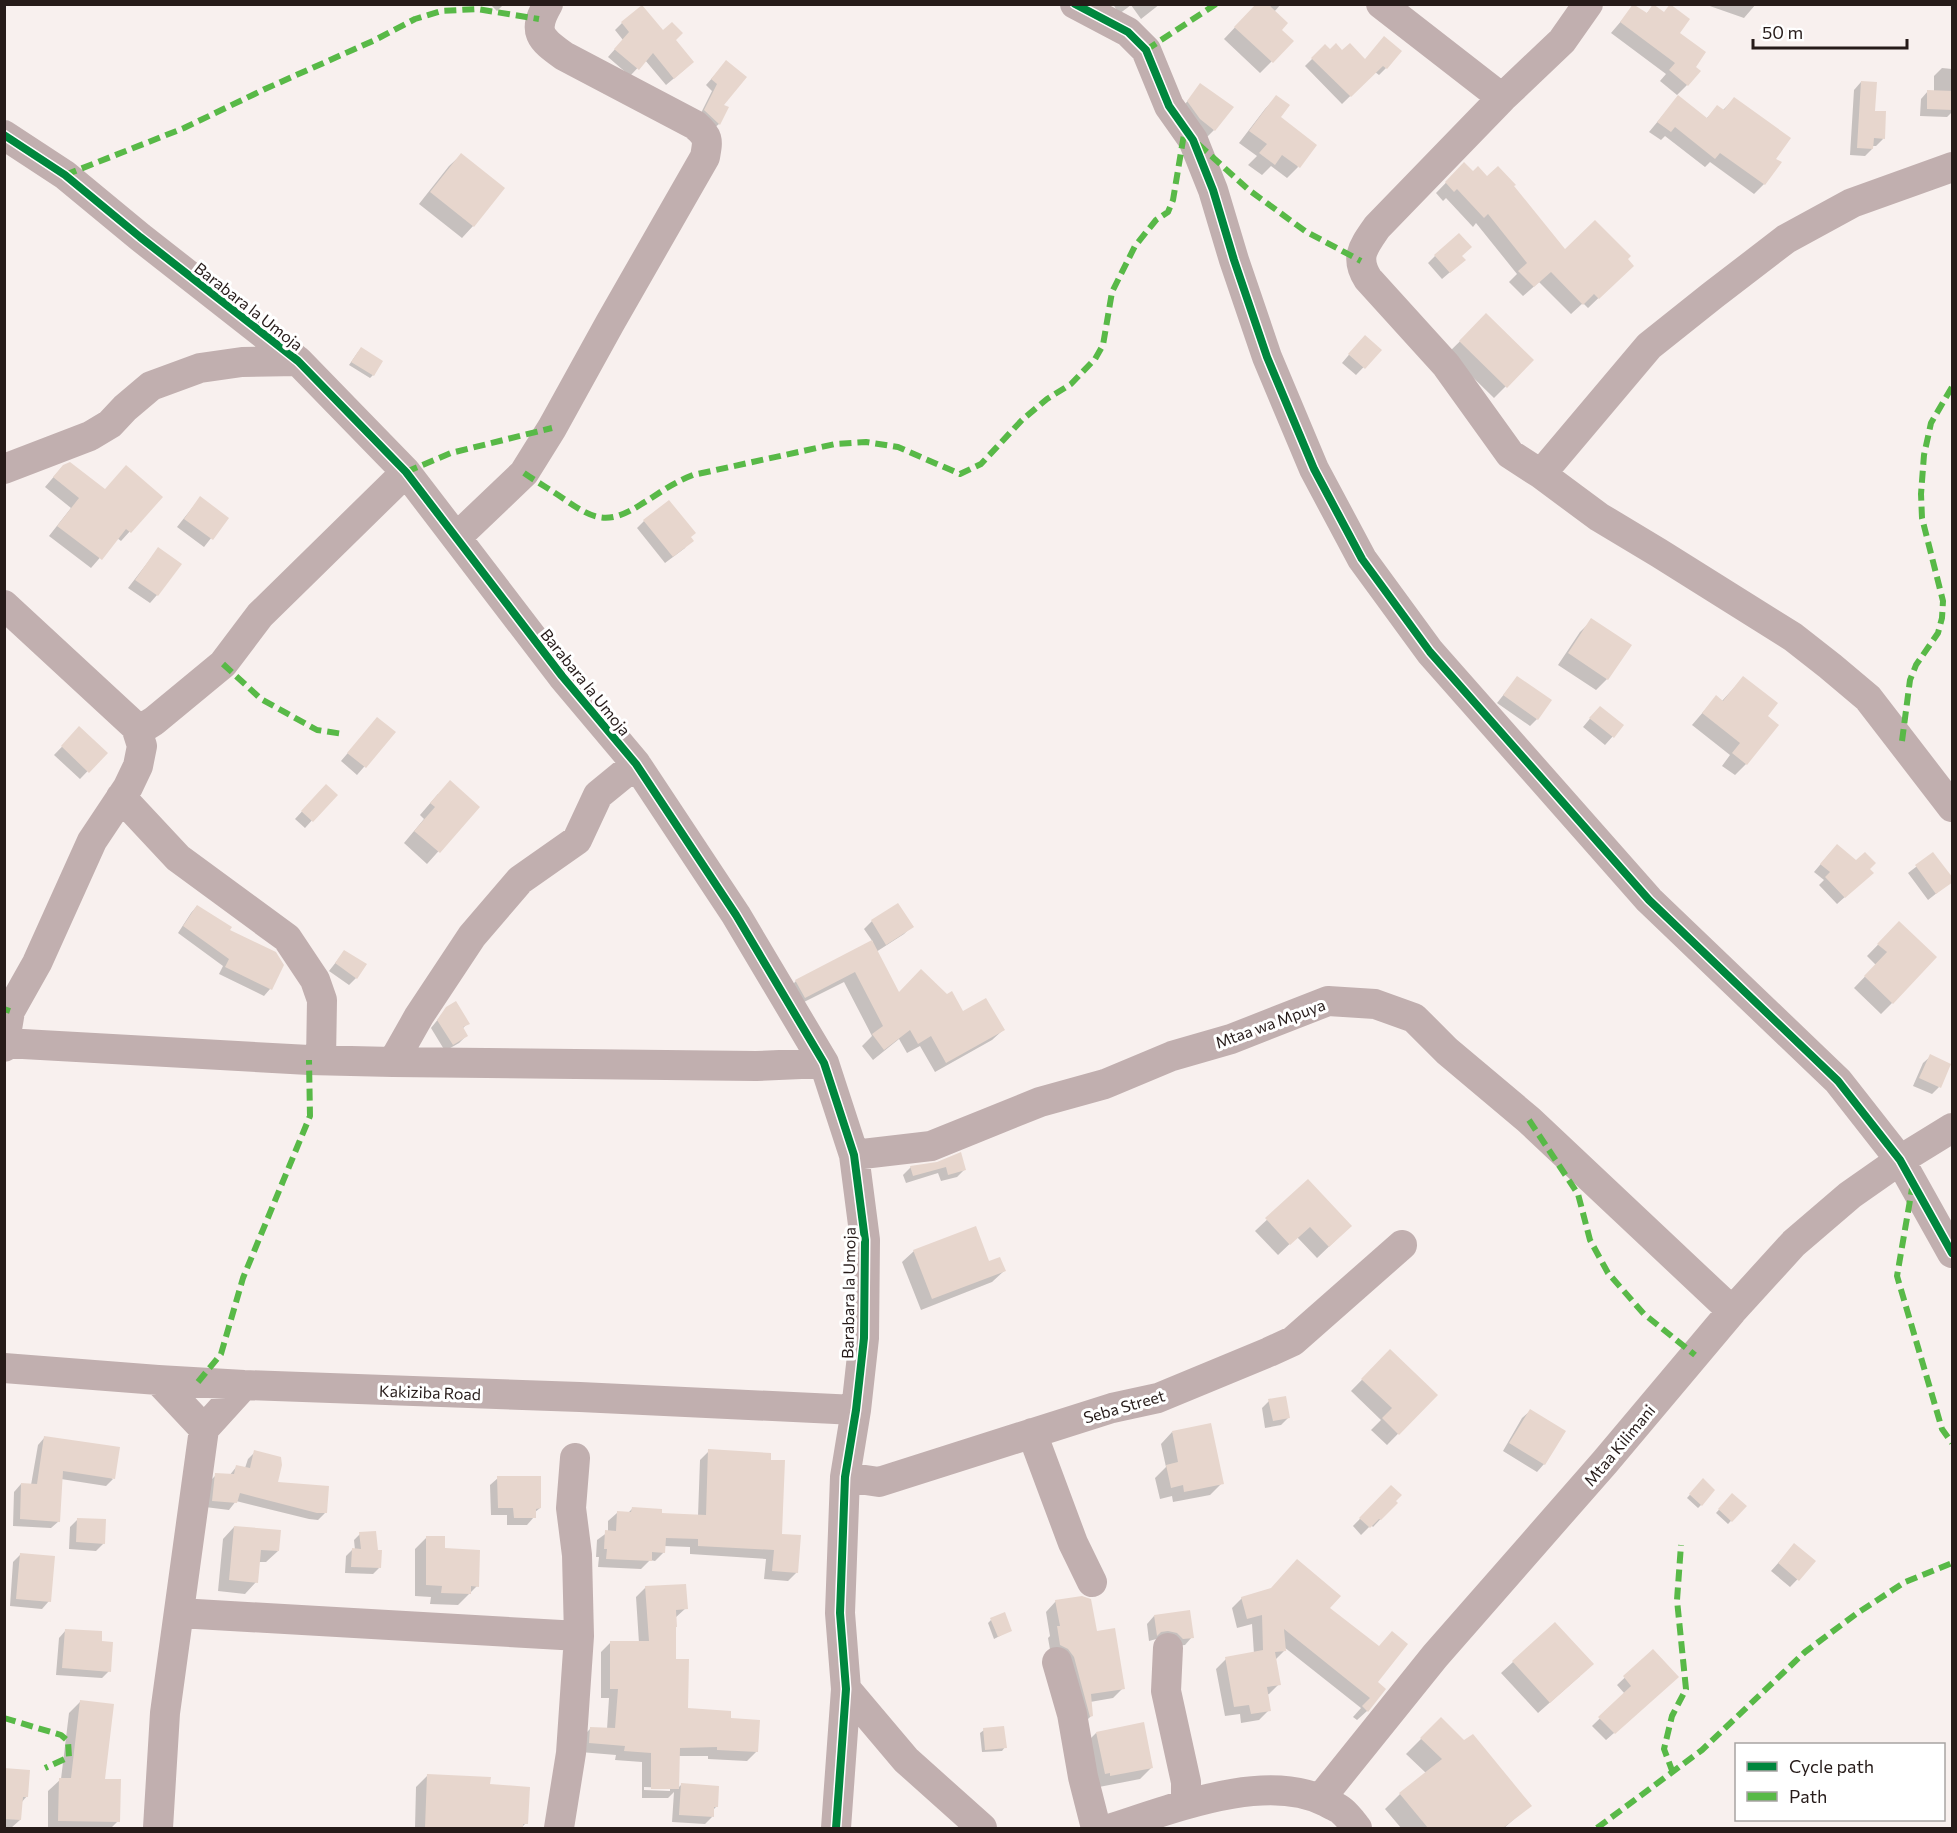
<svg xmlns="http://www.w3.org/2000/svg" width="1957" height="1833" font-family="Commissioner,sans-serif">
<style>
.shadow{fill:#0003;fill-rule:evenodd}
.building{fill:#e7d6cd}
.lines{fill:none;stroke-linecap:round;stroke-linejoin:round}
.minor{stroke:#c1afaf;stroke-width:30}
.quiet{stroke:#58b947;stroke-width:6;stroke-dasharray:12 6;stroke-linecap:butt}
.cycleway-casing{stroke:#fff;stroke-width:11}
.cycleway{stroke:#00873e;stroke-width:8}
.labels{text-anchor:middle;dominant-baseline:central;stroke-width:6;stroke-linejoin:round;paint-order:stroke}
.street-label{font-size:16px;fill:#261b19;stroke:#fff}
</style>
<rect width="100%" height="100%" fill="#f8f0ee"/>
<path class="shadow" d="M490,4H504L497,11Z
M1113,4H1160L1141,19L1131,5L1119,14Z
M1257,4H1281L1274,12L1280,30L1292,41L1260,73L1224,39Z
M1704,4H1756L1744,18Z
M1634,6L1646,14L1654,6L1664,13L1678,34L1694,67L1687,85L1677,95L1660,81L1666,74L1611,33Z
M622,23L663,32L674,40L685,69L666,85L645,60L630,76L608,57L623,40L615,30Z
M1325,46L1330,51L1342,52L1365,60L1377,46L1386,68L1379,75L1375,72L1342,104L1305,66Z
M721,68L722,106L719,124L713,129L699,117L712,91L706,85Z
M1942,68L1952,69V112L1947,117L1920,116L1921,99L1928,91H1934V76Z
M1861,82L1883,139L1876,146H1872V149L1865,156L1850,155L1854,90Z
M1201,85L1214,130L1207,137L1180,110Z
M1276,97L1278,118L1298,167L1287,178L1271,166L1262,175L1248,165L1257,156L1239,143L1265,109Z
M1678,97L1706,119L1717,107L1722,111L1734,99L1774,159L1779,163L1764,184L1754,194L1710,162L1705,167L1665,136L1661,140L1649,132Z
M461,155L473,226L462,238L419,204L449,166Z
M1464,164L1473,173L1512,186L1565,251L1626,258L1632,266L1588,308L1583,303L1571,314L1539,282L1523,296L1509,282L1517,274L1476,223L1473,227L1446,198L1443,201L1436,193Z
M1435,256H1461L1456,267L1442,279L1428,263Z
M1486,316L1532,360L1494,398L1448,353Z
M1358,344L1380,350L1356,375L1342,363Z
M358,352L373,375L370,378L349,365Z
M63,466L104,491L161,497L121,541L117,538L91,568L49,536L71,508L45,487Z
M200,498L227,518L204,547L177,527Z
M644,521L690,537L685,548L665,563L637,528Z
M158,549L157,595L150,603L128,588Z
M1592,620L1607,679L1596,690L1558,665L1580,632Z
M1517,678L1537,719L1530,726L1497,703Z
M1743,678L1766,717L1746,764L1735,775L1722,766L1730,755L1692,725L1716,697L1722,701Z
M1593,715L1622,726L1605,745L1583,727Z
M370,727L394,732L357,775L341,761Z
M79,729L105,753L80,779L54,755Z
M318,794L335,795L305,828L295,819Z
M438,794L478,807L427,864L404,843L424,819L420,815Z
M1830,853L1865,879L1837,904L1819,885L1824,880L1814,872Z
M1933,854L1952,881L1928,900L1908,873Z
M897,905L912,926L904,934L876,952L898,994L946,996L963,1013L1003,1030L992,1040L935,1072L920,1046L907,1053L899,1039L873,1060L862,1046L872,1036L844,982L794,1007L785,992L796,981L873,942L864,929L872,921Z
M197,906L228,930L283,965L270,989L264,996L219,974L223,966L178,933L191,913Z
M1899,923L1892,1003L1881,1014L1854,988L1876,965L1867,956Z
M344,952L356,978L349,985L329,971Z
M447,1008L468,1023L462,1029L466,1036L459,1043L445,1051L431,1028Z
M1931,1056L1939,1087L1932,1094L1913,1086L1923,1063Z
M938,1164L964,1170L957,1177L941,1181L938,1173L906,1183L903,1175L911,1167Z
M1308,1181L1339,1237L1317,1258L1297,1237L1278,1255L1255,1231Z
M914,1251L988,1263L1004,1271L992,1282L921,1310L902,1262Z
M1390,1351L1436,1395L1387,1445L1371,1430L1381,1420L1351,1391Z
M1269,1401L1288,1418L1281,1425L1265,1428L1262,1408Z
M1530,1411L1544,1464L1537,1472L1503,1451L1522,1418Z
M1172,1432L1222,1483L1210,1495L1173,1502L1172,1496L1160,1499L1155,1478L1166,1467L1161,1444Z
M45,1437L113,1479L106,1486L61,1479L59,1521L51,1528L13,1526L14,1492L21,1484L31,1485L38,1445Z
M709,1451L780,1535L797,1572L788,1581L764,1579L766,1559L690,1554V1547L664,1546V1552L655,1561L650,1560L641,1569L598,1567L599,1557H596L597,1540L608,1532V1521L617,1513H628L632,1509L660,1515L698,1516L700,1460Z
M255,1452L276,1484L325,1513L318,1520L309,1519L236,1501L229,1510L205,1507L209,1482L216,1475L229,1476L237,1466L245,1468L248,1459Z
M498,1478L540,1508L534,1513V1517L527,1525H507V1515H491L490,1485Z
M1703,1480L1701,1505L1698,1508L1687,1498Z
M1391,1487L1396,1503L1373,1527L1371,1525L1361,1535L1353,1526Z
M1732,1495L1745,1506L1728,1524L1716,1513Z
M78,1519L104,1543L96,1551L69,1549L70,1527Z
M234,1527L278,1551L266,1562H258L256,1582L245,1594L218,1591L223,1539Z
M360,1534L379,1568L373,1574L345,1573L346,1556L352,1550H355L354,1540Z
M427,1537L443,1550L477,1586L458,1605L430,1604L431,1597L415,1596V1549Z
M1787,1553L1814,1562L1790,1587L1771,1571Z
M21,1554L49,1601L42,1609L10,1606L13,1562Z
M646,1587L686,1608L675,1618L674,1660L687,1709L729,1720L757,1751L747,1761L708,1759V1756H679L678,1788L682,1784L716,1807L713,1810L712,1817L705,1824L672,1822L674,1792L668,1798H642V1762L615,1760L616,1755L580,1752L581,1738L591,1728L607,1729L609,1698H601V1652L611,1642L639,1643L636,1597ZM644,1787L670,1788V1791L644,1790Z
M1242,1598L1328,1608L1376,1682L1367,1711L1357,1720L1353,1717L1361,1708L1284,1647V1651L1275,1660L1279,1684L1269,1694L1266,1695L1269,1710L1259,1720L1241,1723L1240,1714L1225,1716L1216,1669L1226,1659L1254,1654L1252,1624L1237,1628L1232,1608Z
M1056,1601L1096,1633L1123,1688L1113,1698L1090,1702L1092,1715L1082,1725L1051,1655L1048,1638L1050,1636L1046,1612Z
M4,1613H6L4,1648Z
M1154,1616L1192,1637L1185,1645L1175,1646L1160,1638L1149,1641L1147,1624Z
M991,1620L1011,1630L994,1639L988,1623Z
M66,1630L100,1642L109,1671L102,1678L56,1675L59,1638Z
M1653,1651L1670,1684L1606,1740L1592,1726L1625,1694L1617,1685Z
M1513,1662L1580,1676L1538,1713L1501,1673Z
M81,1701L104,1780L118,1821L111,1828H48V1791L61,1779L69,1713Z
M1441,1719L1530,1805L1504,1828H1401L1385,1809L1400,1794L1426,1773L1406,1754Z
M984,1730L1005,1747L1002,1751L982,1752L980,1733Z
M1096,1733L1152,1767L1140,1779L1099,1787L1085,1744Z
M4,1770L27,1796L21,1803L20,1820L11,1828H4Z
M428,1775L489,1785L526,1823L521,1828H415L416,1787Z"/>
<path class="building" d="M1256,4H1268L1288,23L1282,30L1294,41L1273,63L1234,27Z
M1633,4L1647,13L1653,4L1664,12L1670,4L1690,19L1680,33L1706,52L1696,67L1701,71L1688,86L1669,70L1675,63L1620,22Z
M642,5L663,30L672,22L683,33L676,40L694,62L674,79L653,53L639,70L614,49L629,32L621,22Z
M1384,36L1402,51L1387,69L1383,66L1351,97L1311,58L1325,44L1330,49L1336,43L1342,50L1350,43L1365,59Z
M726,60L747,77L724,105L729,107L720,125L704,110L717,84L711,79Z
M1861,81L1877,82L1875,111H1886L1885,139L1874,138L1873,149L1857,148Z
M1200,83L1234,107L1215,131L1200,119L1187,101Z
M1927,90L1953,91V110L1927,109Z
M1276,95L1290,105L1281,117L1317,145L1300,168L1282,155L1275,165L1259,153L1267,144L1249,131Z
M1678,95L1707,118L1717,105L1724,110L1734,97L1791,138L1776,159L1782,162L1765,185L1720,153L1715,159L1675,127L1671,132L1657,122Z
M461,153L505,188L474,227L430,192Z
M1464,162L1473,171L1478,166L1487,176L1498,166L1516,185L1514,186L1565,249L1595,220L1631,256L1628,259L1634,266L1599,299L1594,294L1583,305L1551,272L1534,287L1518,271L1527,263L1488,214L1484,218L1457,189L1454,192L1445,182Z
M1459,233L1472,247L1462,256L1466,260L1450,273L1434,255Z
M1486,313L1534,360L1507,388L1459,341Z
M1365,335L1382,350L1365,369L1348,354Z
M361,347L383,361L374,376L351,362Z
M70,462L105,489L126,465L163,497L131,533L126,529L102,560L57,526L79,498L53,477L63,465Z
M200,496L229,518L213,540L184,519Z
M669,500L696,533L691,537L694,541L673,557L643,520Z
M158,547L182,564L158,596L135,580Z
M1591,618L1632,645L1608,680L1568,653Z
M1517,676L1552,700L1538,720L1503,695Z
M1743,676L1778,703L1768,716L1779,725L1747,765L1732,753L1740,743L1702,713L1716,695L1723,701Z
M1600,706L1624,725L1614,738L1589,718Z
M377,717L396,732L366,768L347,753Z
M79,726L108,753L89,773L61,746Z
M450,780L480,807L440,853L414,831L435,807L430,803Z
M326,784L338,795L313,822L301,811Z
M1837,844L1856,860L1865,852L1876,863L1870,869L1874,873L1845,898L1825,877L1830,872L1820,864Z
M1933,852L1953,878V882L1936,894L1915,865Z
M898,903L914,927L886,945L871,920Z
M197,905L232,927L230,930L276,952L284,965L272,990L225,967L229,959L183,926Z
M1899,921L1937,957L1893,1004L1864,976L1887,952L1877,944Z
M872,940L899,992L921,969L947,994L952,991L963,1011L986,998L1005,1030L946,1063L931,1036L918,1044L910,1030L884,1050L872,1034L883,1026L855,972L805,998L795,980Z
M344,950L367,964L357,979L335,963Z
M456,1001L470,1024L463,1027L468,1036L453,1045L437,1020L446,1007Z
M1930,1054L1951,1064L1941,1088L1919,1078Z
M961,1152L966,1170L948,1175L946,1167L913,1176L910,1166L937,1162Z
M1308,1179L1352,1226L1329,1247L1310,1227L1290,1245L1265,1218Z
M976,1226L989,1261L1000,1257L1006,1271L932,1299L913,1250Z
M1390,1349L1438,1395L1399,1435L1382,1418L1392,1408L1361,1379Z
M1286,1396L1290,1418L1273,1421L1268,1399Z
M1530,1409L1566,1431L1545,1465L1509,1443Z
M1211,1423L1224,1484L1184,1492L1183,1485L1171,1488L1166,1465L1178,1462L1172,1431Z
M44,1436L120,1447L115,1479L63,1471L60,1522L20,1519L21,1483L37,1484Z
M708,1449L771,1453V1460H785L782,1534L801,1535L798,1573L772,1571L774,1550L698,1546V1539L666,1538L665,1553L652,1552V1561L606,1559L607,1549H604L605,1530L616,1531L617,1511L631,1512L632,1507L662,1509V1513L706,1515Z
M254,1450L281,1457L282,1465L278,1482L329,1486L327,1513H317L240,1493L237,1503L212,1501L215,1473L234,1474L236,1465L250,1468Z
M497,1476H541V1508L536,1509V1518H514L513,1508H498Z
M1703,1478L1715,1490L1702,1506L1689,1494Z
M1391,1485L1402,1495L1396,1501L1398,1503L1381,1520L1379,1519L1370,1528L1359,1518Z
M1732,1493L1747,1506L1732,1522L1718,1509Z
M77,1518L106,1519L105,1544L76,1542Z
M234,1526L281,1530L279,1551L261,1550L258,1583L229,1580Z
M376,1531L378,1550H382L381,1568L351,1567L352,1548L361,1549L359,1532Z
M426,1536H445V1548L480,1550L479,1587L471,1586V1594L441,1593L442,1586L426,1585Z
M1794,1543L1816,1561L1799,1581L1778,1563Z
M20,1553L55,1556L51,1602L16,1599Z
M1297,1559L1341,1596L1330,1608L1379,1646L1392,1631L1408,1644L1378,1682L1386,1689L1368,1712L1362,1706L1370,1698L1284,1629L1286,1651L1275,1652L1281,1685L1267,1687L1271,1711L1251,1714L1249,1705L1234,1707L1225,1657L1263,1650L1262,1615L1247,1619L1241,1597L1271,1588Z
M686,1584L688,1609L676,1610L677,1627H676V1659H689L688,1708L731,1711V1718L760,1720L758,1752L717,1750V1747L680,1748L679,1789H651V1753L624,1751L625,1746L589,1743L590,1727L615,1728L618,1689H610V1641H649L645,1586Z
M1082,1596L1091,1599L1097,1631L1115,1628L1125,1689L1091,1694L1093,1716L1090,1717L1074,1657L1068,1649L1060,1645L1057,1626H1060L1055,1600Z
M1190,1610L1194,1638L1183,1639L1177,1633L1168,1631L1161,1632L1157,1636L1154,1615Z
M1005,1612L1012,1631L998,1637L990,1618Z
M1555,1622L1594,1664L1550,1703L1512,1661Z
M65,1629L102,1631V1641L113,1642L111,1672L62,1668Z
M1653,1649L1679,1677L1615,1734L1598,1717L1631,1686L1623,1676Z
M80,1700L114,1704L105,1779H121L120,1822L58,1821L59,1778H71Z
M1441,1717L1464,1740L1473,1734L1532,1806L1503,1828H1428L1399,1793L1442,1759L1420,1738Z
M1144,1722L1153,1768L1110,1776V1773L1105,1774L1096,1732Z
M1004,1726L1007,1748L985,1750L983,1728Z
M4,1768L30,1770L28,1797H23L21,1820L4,1819Z
M427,1774L491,1777L490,1784L530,1787L528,1824H523V1828H425Z
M681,1783L719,1786L718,1807H714V1817L679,1815Z"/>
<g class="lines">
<path class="minor" d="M1075,4L1128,32L1146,50L1169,106L1193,140L1213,190L1234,260L1267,357L1314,469L1362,559L1430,652L1649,900L1838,1081L1900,1160L1952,1253
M1381,4L1502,98
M1588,4L1562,41L1502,98L1377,227C1364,246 1354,257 1368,279L1446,365L1510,454L1541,474L1599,517L1659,553L1793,637L1830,666L1868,698L1952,807
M4,135L65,175L140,237L298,361L406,472L562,676L636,764L736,915L824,1063L854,1155L865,1240L864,1338L856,1410L845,1477L840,1613L846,1689L836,1828
M4,469L90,436L110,424L125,408L151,386L200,368L242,362L298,361
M1541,474L1649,346L1713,295L1786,239L1852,203L1952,167
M457,537L524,473L552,428L610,323L705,157C708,140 709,137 695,125L564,56C540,39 532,32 548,4
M4,605L136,727L142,746L138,766L128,787L92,841L37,963L10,1011L4,1047
M138,731L154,721L223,664L260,615L406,472
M121,797L178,858L287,938L315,980L322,1000L321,1060
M5,1043L309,1060L393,1062L756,1066L824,1063
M393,1062L419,1016L472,936L520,880L577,840L598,795L636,764
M854,1155L931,1146L1040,1102L1105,1084L1172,1056L1231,1039L1328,1001L1375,1004L1414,1018L1447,1051L1529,1120L1732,1311
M4,1368L158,1380L244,1385L580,1397L856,1410
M158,1380L204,1429
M1032,1433L1073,1543L1092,1582
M845,1477L879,1482L1112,1408L1158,1398L1269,1352L1293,1341L1402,1245
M179,1613L579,1636
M1168,1648L1166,1691L1186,1782V1804
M1057,1662L1072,1714L1083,1777L1096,1828
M846,1689L906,1760L982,1828
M1320,1799L1435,1656L1605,1462L1732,1311L1794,1243L1850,1195L1900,1160L1952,1128
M158,1828L165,1713L204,1429L244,1385
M559,1828L571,1753L579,1636L577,1555L571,1508L575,1458
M1112,1828C1172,1809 1266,1771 1326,1802C1331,1805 1338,1807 1342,1811C1348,1816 1353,1823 1357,1828"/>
<path class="quiet" d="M1146,50L1216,4
M1198,144L1249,190L1305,231L1361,261
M65,175L184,128L265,89L375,40L415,19L441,11L477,9L539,19
M406,472L451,453L552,428
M524,473C537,482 551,490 564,499C593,519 607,526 640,505C660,493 670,484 693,475L835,444L866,442L898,447L960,474L981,464L1022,420L1047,399L1071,384L1095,359L1103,345L1112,292L1135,246L1156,220L1168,212L1173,200L1185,128
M223,664L261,699L317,730L343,734
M1902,741L1910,680L1916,665L1938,633L1942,618L1943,601L1922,518L1921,494L1924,455L1931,423L1952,387
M4,1009L10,1011
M1529,1120L1578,1194L1590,1240L1608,1273L1644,1314L1695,1355
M1913,1183L1897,1276L1942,1429L1952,1443
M198,1382L221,1354L243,1278L310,1116L309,1060
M4,1718L61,1735L68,1741L69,1757L45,1768
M1673,1773L1664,1749L1672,1716L1686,1689L1677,1600L1681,1545
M1597,1828L1702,1750L1805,1652L1856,1614L1905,1582L1952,1563"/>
<defs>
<path id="cycleway" d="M1075,4L1128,32L1146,50L1169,106L1193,140L1213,190L1234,260L1267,357L1314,469L1362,559L1430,652L1649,900L1838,1081L1900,1160L1952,1253
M4,135L65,175L140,237L298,361L406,472L562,676L636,764L736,915L824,1063L854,1155L865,1240L864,1338L856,1410L845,1477L840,1613L846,1689L836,1828"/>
</defs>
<use href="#cycleway" class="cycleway-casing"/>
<use href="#cycleway" class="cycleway"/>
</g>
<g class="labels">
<g class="street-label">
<text transform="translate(249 306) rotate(38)">Barabara la Umoja</text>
<text transform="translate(586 682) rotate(51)">Barabara la Umoja</text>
<text transform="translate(1270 1023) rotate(-20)">Mtaa wa Mpuya</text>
<text transform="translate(848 1293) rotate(-89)">Barabara la Umoja</text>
<text transform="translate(430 1392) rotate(2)">Kakiziba Road</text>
<text transform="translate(1124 1406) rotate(-16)">Seba Street</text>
<text transform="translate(1619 1445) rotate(-50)">Mtaa Kilimani</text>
</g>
</g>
<rect width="1957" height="1833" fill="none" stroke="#261b19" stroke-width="12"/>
<rect x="1735" y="1743" width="210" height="78" fill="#ffffff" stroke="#a8a4a3" stroke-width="1.5"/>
<rect x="1747" y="1762" width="30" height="9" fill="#00873e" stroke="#a8a4a3" stroke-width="1.5"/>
<text x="1789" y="1773" font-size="18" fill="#261b19">Cycle path</text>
<rect x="1747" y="1792" width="30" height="9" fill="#58b947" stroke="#a8a4a3" stroke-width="1.5"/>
<text x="1789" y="1803" font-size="18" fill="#261b19">Path</text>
<path d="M1753 39v9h154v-9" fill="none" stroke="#261b19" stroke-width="3"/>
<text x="1762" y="39" font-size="18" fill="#261b19" stroke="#ffffff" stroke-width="4.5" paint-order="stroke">50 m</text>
</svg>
